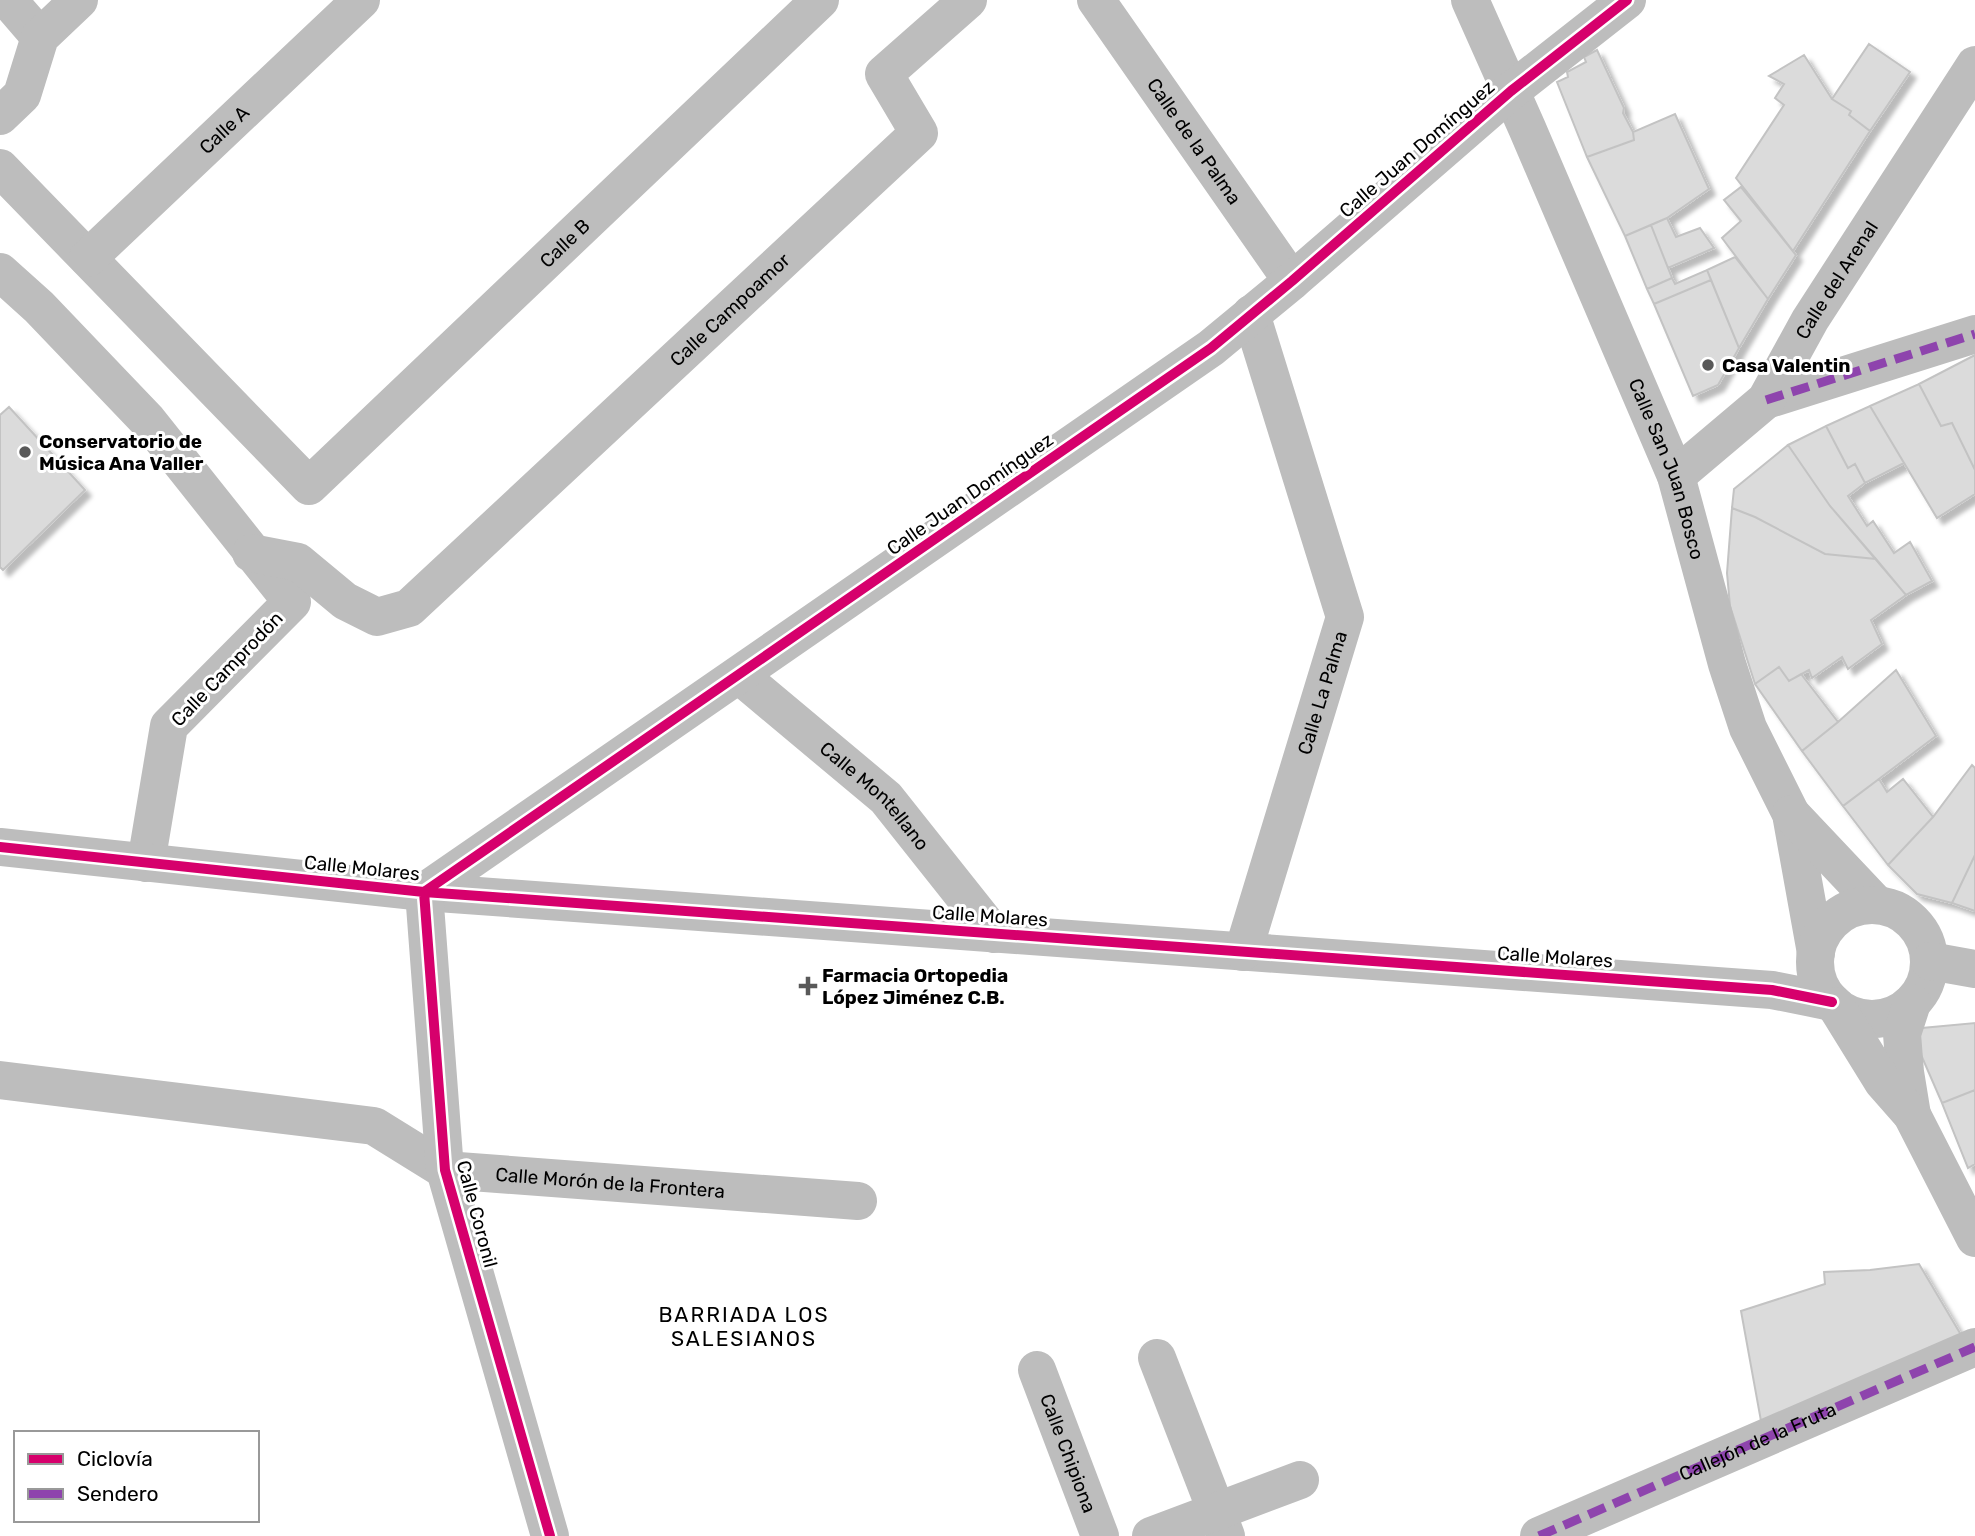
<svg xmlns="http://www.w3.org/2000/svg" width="1975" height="1536" font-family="Rubik,sans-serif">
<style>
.building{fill:#dbdbdb;stroke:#c3c3c3;stroke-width:2;filter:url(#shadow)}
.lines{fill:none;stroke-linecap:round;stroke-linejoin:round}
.minor{stroke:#bdbdbd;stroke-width:38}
.quiet{stroke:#8e44ad;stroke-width:9;stroke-dasharray:18 9;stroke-linecap:butt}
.cycleway-casing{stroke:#fff;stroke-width:15}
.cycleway{stroke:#d6006c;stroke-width:10}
.poi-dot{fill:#595959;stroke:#fff;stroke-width:2.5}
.labels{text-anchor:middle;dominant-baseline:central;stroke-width:6;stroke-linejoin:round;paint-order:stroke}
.street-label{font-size:19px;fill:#000;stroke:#fff}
.poi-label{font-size:19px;font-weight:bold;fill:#000;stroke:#fff;text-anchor:start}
.neighbourhood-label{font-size:21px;letter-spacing:2px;fill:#000;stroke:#fff}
</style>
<defs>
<filter id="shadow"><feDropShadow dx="6" dy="6" stdDeviation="2" flood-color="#0004"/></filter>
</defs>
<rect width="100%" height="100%" fill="#fff"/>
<path class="building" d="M1869,44L1910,72L1870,131L1849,115L1851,111L1832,99Z
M1597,50L1624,108L1623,113L1633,132L1634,140L1587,157L1557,82L1568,77L1567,72L1586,62L1584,57Z
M1804,55L1832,99L1851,111L1849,115L1870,131L1793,251L1736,178L1784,105L1775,98L1784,84L1769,76Z
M1675,114L1709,189L1667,218L1625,236L1587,157L1634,140L1633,132Z
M1741,187L1796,255L1768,299L1722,238L1741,221L1724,200Z
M1667,218L1676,237L1700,228L1714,248L1668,268L1651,225Z
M1651,225L1672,278L1647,289L1625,236Z
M1735,257L1768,299L1739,348L1707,270Z
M1707,270L1711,280L1654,304L1647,289L1672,278L1675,284Z
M1711,280L1739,348L1718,385L1693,396L1654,304Z
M1975,355V470L1952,423L1941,426L1919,384Z
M1919,384L1941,426L1952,423L1975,470V494L1937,518L1870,406Z
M1870,406L1904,463L1865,483L1855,464L1848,468L1826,426Z
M9,407L85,490L3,570L0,567V415Z
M1826,426L1848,468L1855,464L1865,483L1848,496L1867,526L1873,521L1894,553L1910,542L1932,581L1906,595L1830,506L1788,445Z
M1788,445L1830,506L1876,559L1825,554L1755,517L1732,508L1734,489Z
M1732,508L1755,517L1825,554L1876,559L1906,595L1871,620L1882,644L1848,669L1842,657L1812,678L1809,670L1789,681L1779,667L1755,684L1730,606L1727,573Z
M1779,667L1789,681L1801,674L1838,722L1802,751L1755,684Z
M1896,670L1936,736L1843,806L1802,751L1838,722Z
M1972,765L1975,768V855L1952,903L1917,894L1888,865L1933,817Z
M1879,779L1887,792L1903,779L1933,817L1888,865L1843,806Z
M1975,855V911L1952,903Z
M1975,1023V1090L1942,1103L1915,1041L1922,1028Z
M1975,1090V1164L1968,1168L1942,1103Z
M1919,1264L1967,1345L1761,1421L1741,1311L1825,1284L1824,1272L1870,1270Z"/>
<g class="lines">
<g class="minor">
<path d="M8,0L40,37"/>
<path id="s1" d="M1096,0L1292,281"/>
<path id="s2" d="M1470,0L1527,128L1676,476L1727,664L1748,728L1791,814L1816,953"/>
<path d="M0,116L22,95L40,37L79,0"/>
<path id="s3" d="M0,168L309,486L820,0"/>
<path id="s4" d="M88,258L361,0"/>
<path d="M0,272L39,307L148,421L292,602L169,726L146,863"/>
<path d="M1766,400L1975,334"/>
<path id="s5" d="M1676,476L1766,400L1810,320L1975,65"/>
<path id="s6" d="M251,553L298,562L345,601L377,617L409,608L919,133L884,74L968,0"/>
<path id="s7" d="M739,675L886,798L994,934"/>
<path d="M1791,814L1877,905"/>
<path d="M0,847L424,892L1772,990L1832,1002"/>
<circle cx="1872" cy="962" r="57"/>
<path id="s8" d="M1243,952L1345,617L1251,314"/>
<path d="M1930,961L1975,969"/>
<path d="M1912,1003L1902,1034L1905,1072L1912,1115"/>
<path d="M1836,1006L1883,1082L1912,1115L1975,1238"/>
<path id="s9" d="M0,1080L374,1126L445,1170L858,1201"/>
<path d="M1157,1358L1226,1536"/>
<path id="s10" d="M1037,1370L1100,1536"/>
<path d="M550,1536L445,1170L424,892L1211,348L1292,281L1511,91L1627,0"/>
<path d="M1151,1536L1300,1480"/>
<path id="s11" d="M1539,1536L1975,1347"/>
</g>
<path class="quiet" d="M1766,400L1975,334
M1539,1536L1975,1347"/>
<defs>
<path id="cycleway" d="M0,847L424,892L1772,990L1832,1002
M550,1536L445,1170L424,892L1211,348L1292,281L1511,91L1627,0"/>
</defs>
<use href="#cycleway" class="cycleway-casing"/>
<use href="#cycleway" class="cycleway"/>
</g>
<g class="poi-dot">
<circle cx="1708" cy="365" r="7"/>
<circle cx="25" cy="452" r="7"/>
<path d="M804.5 975.5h7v7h7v7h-7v7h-7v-7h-7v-7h7z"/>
</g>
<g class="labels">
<g class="street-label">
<text stroke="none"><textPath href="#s4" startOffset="187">Calle A</textPath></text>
<text stroke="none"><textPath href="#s1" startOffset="172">Calle de la Palma</textPath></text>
<text transform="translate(1417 149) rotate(-41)">Calle Juan Domínguez</text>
<text stroke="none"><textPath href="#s3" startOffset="796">Calle B</textPath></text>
<text stroke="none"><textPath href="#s5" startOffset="257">Calle del Arenal</textPath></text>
<text stroke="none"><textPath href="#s6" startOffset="616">Calle Campoamor</textPath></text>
<text stroke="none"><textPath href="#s2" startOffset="509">Calle San Juan Bosco</textPath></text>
<text transform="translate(970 494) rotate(-35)">Calle Juan Domínguez</text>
<text transform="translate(227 669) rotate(-46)">Calle Camprodón</text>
<text stroke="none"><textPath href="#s8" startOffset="271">Calle La Palma</textPath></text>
<text stroke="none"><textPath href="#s7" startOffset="182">Calle Montellano</textPath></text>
<text transform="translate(362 868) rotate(6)">Calle Molares</text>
<text transform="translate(990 916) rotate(4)">Calle Molares</text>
<text transform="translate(1555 957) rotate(4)">Calle Molares</text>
<text stroke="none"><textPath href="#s9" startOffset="626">Calle Morón de la Frontera</textPath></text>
<text transform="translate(477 1214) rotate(75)">Calle Coronil</text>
<text stroke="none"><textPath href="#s11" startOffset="238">Callejón de la Fruta</textPath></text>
<text stroke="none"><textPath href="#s10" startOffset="89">Calle Chipiona</textPath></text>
</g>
<g class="poi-label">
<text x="1722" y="365">Casa Valentin</text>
<text x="39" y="441">Conservatorio de<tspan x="39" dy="22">Música Ana Valler</tspan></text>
<text x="822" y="975">Farmacia Ortopedia<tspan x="822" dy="22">López Jiménez C.B.</tspan></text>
</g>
<g class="neighbourhood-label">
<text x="744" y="1314">BARRIADA LOS<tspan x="744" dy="24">SALESIANOS</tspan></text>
</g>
</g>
<rect x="14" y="1431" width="245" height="91" fill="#ffffff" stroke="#999999" stroke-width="2"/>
<rect x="28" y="1454" width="35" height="10" fill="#d6006c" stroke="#999999" stroke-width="2"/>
<text x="77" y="1466" font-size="21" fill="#000000">Ciclovía</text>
<rect x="28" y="1489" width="35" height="10" fill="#8e44ad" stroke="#999999" stroke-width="2"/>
<text x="77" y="1501" font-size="21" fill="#000000">Sendero</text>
</svg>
